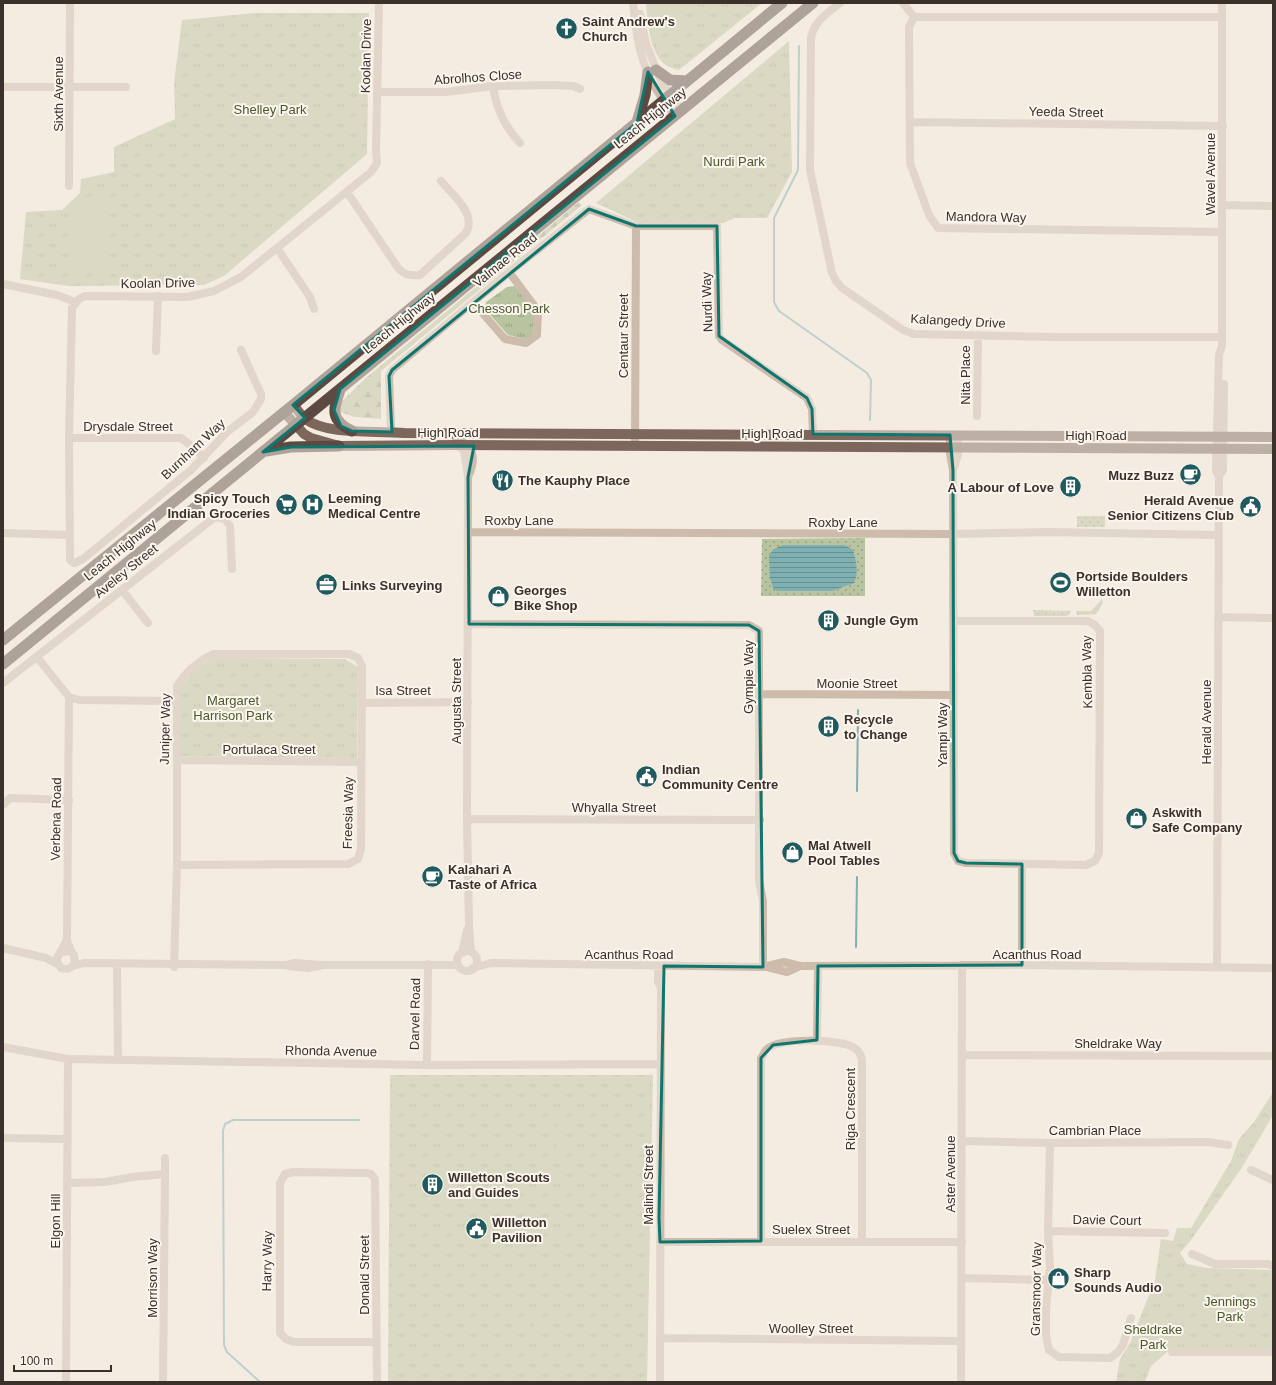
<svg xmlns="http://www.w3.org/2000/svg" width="1276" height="1385" font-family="Arial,sans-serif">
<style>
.grass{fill:url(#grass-dots)}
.forest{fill:url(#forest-firs)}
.park{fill:url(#park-tufts)}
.pitch{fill:#b8c4a0}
.water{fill:url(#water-rules)}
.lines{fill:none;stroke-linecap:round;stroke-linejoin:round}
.stream{stroke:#7fb0b2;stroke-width:2}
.minor{stroke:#cdbbac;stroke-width:8}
.major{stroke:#7d675c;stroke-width:10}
.highway{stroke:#5c4a42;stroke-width:11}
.marked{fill:none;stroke:#0f766e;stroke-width:3;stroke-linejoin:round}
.labels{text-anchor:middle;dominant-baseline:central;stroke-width:4;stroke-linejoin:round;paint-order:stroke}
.poi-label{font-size:13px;font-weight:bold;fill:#3b302b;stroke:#fbf5ee;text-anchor:start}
.street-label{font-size:13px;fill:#3b302b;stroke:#fbf5ee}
.park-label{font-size:13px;fill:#4a5a2e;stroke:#fbf5ee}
</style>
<defs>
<pattern id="grass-dots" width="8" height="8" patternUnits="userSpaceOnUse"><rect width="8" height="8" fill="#b8c4a0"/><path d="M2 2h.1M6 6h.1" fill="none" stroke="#97a083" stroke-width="1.8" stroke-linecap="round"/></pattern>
<pattern id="forest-firs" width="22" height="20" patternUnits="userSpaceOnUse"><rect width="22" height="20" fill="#b8c4a0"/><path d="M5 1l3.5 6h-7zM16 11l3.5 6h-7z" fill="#97a083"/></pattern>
<pattern id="park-tufts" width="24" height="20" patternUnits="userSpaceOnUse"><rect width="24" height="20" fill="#b8c4a0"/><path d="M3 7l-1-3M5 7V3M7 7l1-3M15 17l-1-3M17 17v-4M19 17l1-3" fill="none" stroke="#97a083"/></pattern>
<pattern id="water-rules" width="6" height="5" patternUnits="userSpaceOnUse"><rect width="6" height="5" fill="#7fb0b2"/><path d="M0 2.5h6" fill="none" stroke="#699091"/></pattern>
</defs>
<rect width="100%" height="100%" fill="#f4ebe1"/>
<path class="grass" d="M1077,516H1105V527H1077Z
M865,538V596H761L762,539Z
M1102,599L1103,603L1096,614L1077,615L1076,611H1091Z
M1033,610L1071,611L1069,615L1066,616H1034Z"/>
<path class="forest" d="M579,202L582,205L381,371V419L355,417L340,412L341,402L367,377Z"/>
<path class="park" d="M646,3H762L679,70C675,69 668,67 664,64C649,49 648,23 646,3Z
M255,13H369L367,154L224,276L204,285L69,286L20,279L26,212L62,210L80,193L81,179L114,172V147L175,119L174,83L182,20Z
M789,41L792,172L767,218H735L723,223L637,222L596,203Z
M515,286L535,312L533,334L526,339L508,335L485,309L486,302L507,287Z
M213,658L345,659L358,667L357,758L180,756L181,687L194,670Z
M390,1075H653L647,1382H388Z
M1273,1092V1115L1243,1166L1191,1240L1180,1253L1187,1264L1207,1268L1273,1270V1349L1172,1348L1151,1366L1145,1382H1116L1120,1359L1130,1343L1155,1280L1161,1239L1173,1241L1177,1228H1191L1231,1161L1239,1139L1254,1122Z"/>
<path class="pitch" d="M650,3H684V30H650Z
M273,88H277V117H273Z
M74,202H109V273H74Z
M557,1124H561V1152H557Z
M535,1310H539V1339H535Z"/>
<path class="water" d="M783,545H845L853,550C856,560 859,573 854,583L832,591H777L773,588L770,577L769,555L774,549Z"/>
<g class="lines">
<path class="stream" d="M799,46L798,170L774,218V302L779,311L867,373L871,380L870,420
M857,791L858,710
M856,947L857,877
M260,1382L227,1352L224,1345L223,1131L225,1124L233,1120H359"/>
<path class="minor" d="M633,3C635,28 640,60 652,82C658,94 667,105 675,116
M840,3C828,13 814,21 811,38L810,170L832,273L836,281L842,288L903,330L914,334L1053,337H1222
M903,3L914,17L909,27L910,163L929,215L938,228L1222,232
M640,14L646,44L662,83L682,110
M914,17H1222
M493,86C496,108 504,126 520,143
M3,87H126
M377,92H446L493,86L556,85L573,86L580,89
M910,122L1223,126
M69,186L70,3
M347,192L398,268C405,275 410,276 420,275L466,233C477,214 453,195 441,181
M1222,205L1273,206
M277,248L310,297L314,309
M3,284L57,295L75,302
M473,302L505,339L526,343L537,335L538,311L509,272
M1222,342V3
M241,350L261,394V399L253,412L227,432L191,470L83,559L74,563L70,560L69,438L72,308L79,299L85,296L187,297L214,291L241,277L371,172L377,163L376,151L379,3
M156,351L158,296
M977,416L978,335
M391,432L389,376L392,370L509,272L589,209L636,226H717L719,336L722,340L807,398L812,409L813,434
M450,434C471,444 479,454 468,477
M950,435V454L953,470L954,853L958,861L966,863L1086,865L1095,861L1099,853L1100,631L1095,625L1088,621H954
M69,438H181L193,447L204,458
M456,445L464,450L468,477L467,819L469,926L471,952
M635,446L636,226
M954,468L958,454V435
M1219,476L1223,470L1224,384
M468,532L952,534L1048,532L1217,535
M3,533L69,535
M122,590L148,623
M1218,617L1273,618
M469,624L749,625L759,631V881L763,901V967
M37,657L69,697L79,700L177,701
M3,683L215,517L225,519L230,526L232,569
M760,694L954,695
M69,697L67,940L71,951
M361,703L468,702
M177,760L360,762
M3,805L10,798L69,800
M467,819L760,820
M1022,864V965
M3,948L46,958L57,964
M457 961a10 10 0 1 1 20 0a10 10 0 1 1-20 0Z
M61,952L71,951L74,955L75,963C71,969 67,970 61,968L56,960L67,940
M462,953L467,930
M117,965L118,1060
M73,966L84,963L286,965L295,963L322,965H458
M289,966L308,968L319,966
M658,966V982L661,988L660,1382
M174,967L177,865V686C186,671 197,662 213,654H349L358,658L362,666L361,849L358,859L348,864L177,865
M767,967L787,972L800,966
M473,968L491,963L763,967L784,962L800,966L1022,965L1273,968
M1217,968L1219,476L1216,471L1219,355L1222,346
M817,1040L818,966
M3,1047L68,1059L427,1065L660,1064
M963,1055L1273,1056
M427,1065L428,964
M3,1138L67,1139
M962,1141L1050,1143L1209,1142L1228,1145
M1050,1143L1048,1231L1050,1267L1046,1310V1335L1049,1350L1059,1357L1110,1358L1118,1352L1123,1345L1131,1318
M165,1158V1174
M1251,1170L1273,1180
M67,1183L105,1182L132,1177L165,1174L163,1382
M1048,1231L1165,1233
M761,1241V1058C763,1056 764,1052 766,1050C777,1037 839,1039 853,1047C859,1050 860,1054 862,1059V1242
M660,1242H962
M1192,1254L1215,1264H1268L1273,1266
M962,1278L1049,1280
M660,1338L961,1341
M376,1342H294L286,1339L280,1333V1183L285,1174L293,1172L367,1173L371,1174L375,1179L377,1382
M1172,1352H1273
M66,1382L68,1059
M961,1382L962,965"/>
<path class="major" d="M293,405C297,409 301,415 305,419C329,436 375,430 404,433L1273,437
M284,412L304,434L311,438L339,446L456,445L1273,449"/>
<path class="highway" d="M656,70L670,80L687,81
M637,122L645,95L648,72
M340,390C333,410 330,420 352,431
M266,451L291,447L339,446
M3,640L293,405L782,3
M3,664L813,3"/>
</g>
<path d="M0 0H1276V1385H0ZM648,72L675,116L340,389L334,410L341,426L352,431L392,432L389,376L392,370L589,209L636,226H717L719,336L807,398L812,409L813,434L950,435L953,470L954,853L958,861L966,863L1022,864V965L818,966L817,1040L773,1045L761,1058V1241L660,1242L659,1218L664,966L763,967L759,631L749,625L469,624L468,477L474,446L291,447L263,452L305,418L293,405L637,123Z" fill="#f4ebe1" fill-opacity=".55" fill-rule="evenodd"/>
<path class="marked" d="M648,72L675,116L340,389L334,410L341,426L352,431L392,432L389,376L392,370L589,209L636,226H717L719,336L807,398L812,409L813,434L950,435L953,470L954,853L958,861L966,863L1022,864V965L818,966L817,1040L773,1045L761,1058V1241L660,1242L659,1218L664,966L763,967L759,631L749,625L469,624L468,477L474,446L291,447L263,452L305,418L293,405L637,123Z"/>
<defs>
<symbol id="church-disc" viewBox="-11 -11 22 22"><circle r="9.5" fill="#1f5a5e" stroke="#fbf5ee"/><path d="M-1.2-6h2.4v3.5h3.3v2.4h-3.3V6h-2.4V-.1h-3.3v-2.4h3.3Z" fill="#fff"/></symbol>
<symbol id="cafe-disc" viewBox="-11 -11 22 22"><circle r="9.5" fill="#1f5a5e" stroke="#fbf5ee"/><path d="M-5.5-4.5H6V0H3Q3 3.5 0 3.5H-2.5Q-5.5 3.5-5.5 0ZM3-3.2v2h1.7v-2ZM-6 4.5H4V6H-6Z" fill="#fff"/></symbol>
<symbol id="restaurant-disc" viewBox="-11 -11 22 22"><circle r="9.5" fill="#1f5a5e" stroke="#fbf5ee"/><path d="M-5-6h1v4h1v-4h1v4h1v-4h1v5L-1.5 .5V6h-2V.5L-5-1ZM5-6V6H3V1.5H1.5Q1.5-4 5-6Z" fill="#fff"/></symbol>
<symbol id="building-disc" viewBox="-11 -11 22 22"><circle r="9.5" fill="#1f5a5e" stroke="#fbf5ee"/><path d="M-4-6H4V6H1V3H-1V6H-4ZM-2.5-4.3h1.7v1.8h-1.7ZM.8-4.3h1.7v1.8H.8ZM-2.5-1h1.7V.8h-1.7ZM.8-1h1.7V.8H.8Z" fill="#fff"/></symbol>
<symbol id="supermarket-disc" viewBox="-11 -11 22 22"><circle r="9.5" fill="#1f5a5e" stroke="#fbf5ee"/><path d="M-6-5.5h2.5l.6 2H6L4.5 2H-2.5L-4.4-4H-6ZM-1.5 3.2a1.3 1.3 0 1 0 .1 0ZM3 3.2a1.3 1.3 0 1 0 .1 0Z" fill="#fff"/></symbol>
<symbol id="hospital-disc" viewBox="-11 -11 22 22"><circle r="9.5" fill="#1f5a5e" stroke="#fbf5ee"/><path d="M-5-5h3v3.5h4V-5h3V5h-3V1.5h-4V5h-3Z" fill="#fff"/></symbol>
<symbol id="civic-disc" viewBox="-11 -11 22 22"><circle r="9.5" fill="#1f5a5e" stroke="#fbf5ee"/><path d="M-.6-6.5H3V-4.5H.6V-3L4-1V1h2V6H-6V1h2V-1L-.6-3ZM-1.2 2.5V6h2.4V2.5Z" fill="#fff"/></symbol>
<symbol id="stadium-disc" viewBox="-11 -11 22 22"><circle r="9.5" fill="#1f5a5e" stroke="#fbf5ee"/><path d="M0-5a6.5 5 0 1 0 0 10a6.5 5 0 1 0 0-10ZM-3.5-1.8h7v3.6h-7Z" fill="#fff"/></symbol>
<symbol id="office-disc" viewBox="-11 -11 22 22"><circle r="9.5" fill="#1f5a5e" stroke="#fbf5ee"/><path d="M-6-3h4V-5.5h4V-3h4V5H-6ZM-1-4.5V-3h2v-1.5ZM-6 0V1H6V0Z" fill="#fff"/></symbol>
<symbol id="shop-disc" viewBox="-11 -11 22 22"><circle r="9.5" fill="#1f5a5e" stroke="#fbf5ee"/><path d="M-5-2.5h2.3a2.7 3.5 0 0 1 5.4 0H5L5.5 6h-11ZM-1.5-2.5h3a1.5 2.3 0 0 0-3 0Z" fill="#fff"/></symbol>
</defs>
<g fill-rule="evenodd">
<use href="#church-disc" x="554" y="16" width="25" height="25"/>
<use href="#cafe-disc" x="1178" y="462" width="25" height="25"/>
<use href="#restaurant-disc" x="490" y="468" width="25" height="25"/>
<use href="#building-disc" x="1058" y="474" width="25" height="25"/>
<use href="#supermarket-disc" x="274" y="492" width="25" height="25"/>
<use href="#hospital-disc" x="300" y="492" width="25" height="25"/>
<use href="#civic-disc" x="1238" y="494" width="25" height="25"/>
<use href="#stadium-disc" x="1048" y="570" width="25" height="25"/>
<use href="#office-disc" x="314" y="572" width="25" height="25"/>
<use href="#shop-disc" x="486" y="584" width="25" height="25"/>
<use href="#building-disc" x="816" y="608" width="25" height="25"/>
<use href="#building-disc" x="816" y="714" width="25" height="25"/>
<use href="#civic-disc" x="634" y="764" width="25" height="25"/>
<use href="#shop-disc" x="1124" y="806" width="25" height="25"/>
<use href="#shop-disc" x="780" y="840" width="25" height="25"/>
<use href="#cafe-disc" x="420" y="864" width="25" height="25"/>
<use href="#building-disc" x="420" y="1172" width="25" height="25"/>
<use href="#civic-disc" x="464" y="1216" width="25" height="25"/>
<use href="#shop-disc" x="1046" y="1266" width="25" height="25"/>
</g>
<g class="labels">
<g class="poi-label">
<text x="582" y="21">Saint Andrew's<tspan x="582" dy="15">Church</tspan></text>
<text x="1174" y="475" text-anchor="end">Muzz Buzz</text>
<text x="518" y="480">The Kauphy Place</text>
<text x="1054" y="487" text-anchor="end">A Labour of Love</text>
<text x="270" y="498" text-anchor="end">Spicy Touch<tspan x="270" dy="15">Indian Groceries</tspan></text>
<text x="328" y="498">Leeming<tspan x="328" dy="15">Medical Centre</tspan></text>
<text x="1234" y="500" text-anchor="end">Herald Avenue<tspan x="1234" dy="15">Senior Citizens Club</tspan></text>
<text x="1076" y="576">Portside Boulders<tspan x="1076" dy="15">Willetton</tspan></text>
<text x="342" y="585">Links Surveying</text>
<text x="514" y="590">Georges<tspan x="514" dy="15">Bike Shop</tspan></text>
<text x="844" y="620">Jungle Gym</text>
<text x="844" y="719">Recycle<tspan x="844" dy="15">to Change</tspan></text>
<text x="662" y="769">Indian<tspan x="662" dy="15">Community Centre</tspan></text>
<text x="1152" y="812">Askwith<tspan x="1152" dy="15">Safe Company</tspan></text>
<text x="808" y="845">Mal Atwell<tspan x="808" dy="15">Pool Tables</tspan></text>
<text x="448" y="869">Kalahari A<tspan x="448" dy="15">Taste of Africa</tspan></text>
<text x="448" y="1177">Willetton Scouts<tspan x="448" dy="15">and Guides</tspan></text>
<text x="492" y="1222">Willetton<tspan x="492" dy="15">Pavilion</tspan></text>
<text x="1074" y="1272">Sharp<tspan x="1074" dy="15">Sounds Audio</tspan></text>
</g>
<g class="street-label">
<text transform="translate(366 56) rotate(-89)">Koolan Drive</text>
<text transform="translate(478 77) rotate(-4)">Abrolhos Close</text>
<text transform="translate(58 94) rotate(-90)">Sixth Avenue</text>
<text transform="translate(1066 112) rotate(1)">Yeeda Street</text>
<text transform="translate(650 118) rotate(-39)">Leach Highway</text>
<text transform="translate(1210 174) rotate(-90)">Wavel Avenue</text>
<text transform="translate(986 217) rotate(1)">Mandora Way</text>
<text transform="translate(505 260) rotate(-39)">Valmae Road</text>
<text transform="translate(158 283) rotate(-1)">Koolan Drive</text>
<text transform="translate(707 302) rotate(-92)">Nurdi Way</text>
<text transform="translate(958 321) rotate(3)">Kalangedy Drive</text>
<text transform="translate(399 323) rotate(-39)">Leach Highway</text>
<text transform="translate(623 336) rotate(-90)">Centaur Street</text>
<text transform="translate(965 375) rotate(-90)">Nita Place</text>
<text x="128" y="426">Drysdale Street</text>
<text x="448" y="432">High Road</text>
<text x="772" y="433">High Road</text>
<text x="1096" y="435">High Road</text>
<text transform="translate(193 449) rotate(-43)">Burnham Way</text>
<text x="519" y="520">Roxby Lane</text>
<text x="843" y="522">Roxby Lane</text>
<text transform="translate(120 550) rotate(-39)">Leach Highway</text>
<text transform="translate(126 571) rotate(-39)">Aveley Street</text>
<text transform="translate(1087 672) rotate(-91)">Kembla Way</text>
<text transform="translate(748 677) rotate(-90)">Gympie Way</text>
<text x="857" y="683">Moonie Street</text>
<text x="403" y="690">Isa Street</text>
<text transform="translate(456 701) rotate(-90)">Augusta Street</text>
<text transform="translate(1206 722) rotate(-90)">Herald Avenue</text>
<text transform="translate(165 729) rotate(-89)">Juniper Way</text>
<text transform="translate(942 735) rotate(-90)">Yampi Way</text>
<text x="269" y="749">Portulaca Street</text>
<text x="614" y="807">Whyalla Street</text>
<text transform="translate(348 813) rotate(-89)">Freesia Way</text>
<text transform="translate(56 819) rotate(-89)">Verbena Road</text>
<text x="629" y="954">Acanthus Road</text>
<text x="1037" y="954">Acanthus Road</text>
<text transform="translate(415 1014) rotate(-89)">Darvel Road</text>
<text x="1118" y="1043">Sheldrake Way</text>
<text transform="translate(331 1051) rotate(1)">Rhonda Avenue</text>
<text transform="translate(850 1109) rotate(-90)">Riga Crescent</text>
<text x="1095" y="1130">Cambrian Place</text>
<text transform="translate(950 1174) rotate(-90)">Aster Avenue</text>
<text transform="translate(648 1185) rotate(-90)">Malindi Street</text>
<text transform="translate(1107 1220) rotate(1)">Davie Court</text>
<text transform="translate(55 1221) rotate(-90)">Elgon Hill</text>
<text x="811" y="1229">Suelex Street</text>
<text transform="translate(267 1261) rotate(-89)">Harry Way</text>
<text transform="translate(364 1275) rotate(-90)">Donald Street</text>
<text transform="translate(152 1278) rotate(-90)">Morrison Way</text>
<text transform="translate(1036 1289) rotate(-89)">Gransmoor Way</text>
<text x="811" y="1328">Woolley Street</text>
</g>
<g class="park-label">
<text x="270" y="109">Shelley Park</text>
<text x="734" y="161">Nurdi Park</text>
<text x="509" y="308">Chesson Park</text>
<text x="233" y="700">Margaret<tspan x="233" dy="15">Harrison Park</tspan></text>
<text x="1230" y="1301">Jennings<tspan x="1230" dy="15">Park</tspan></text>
<text x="1153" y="1329">Sheldrake<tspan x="1153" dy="15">Park</tspan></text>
</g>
</g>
<rect width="1276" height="1385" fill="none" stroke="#3b302b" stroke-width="8"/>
<path d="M14 1365v6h97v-6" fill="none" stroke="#3b302b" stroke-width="2"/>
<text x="20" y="1365" font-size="12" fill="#3b302b" stroke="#fbf5ee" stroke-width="3" paint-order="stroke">100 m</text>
</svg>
